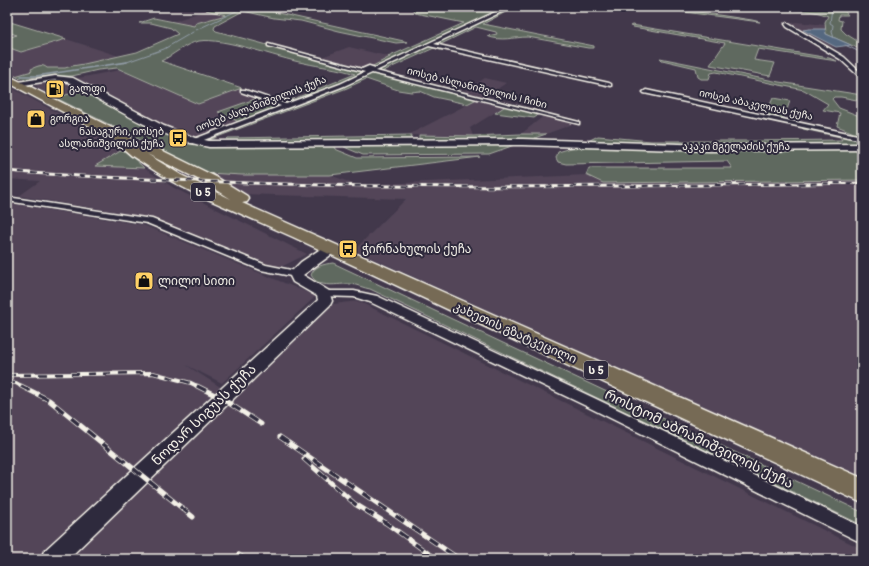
<svg xmlns="http://www.w3.org/2000/svg" width="869" height="566" font-family="Pangolin,'Noto Sans Georgian',sans-serif">
<style>
.built{fill:#524558}
.green{fill:#5e695e;stroke:#a9ada3}
.water{fill:#546780;stroke:#949eaa}
.lines{fill:none;stroke-linecap:round;stroke-linejoin:round}
.stream-far1{stroke:#949eaa;stroke-width:1}
.stream{stroke:#949eaa;stroke-width:1.5}
.street-casing{stroke:#f4f1e8;stroke-width:3}
.secondary-casing{stroke:#f4f1e8;stroke-width:3}
.highway-casing{stroke:#f4f1e8;stroke-width:3}
.street{fill:#2f2a3d;fill-rule:evenodd}
.secondary{fill:#2f2a3d;fill-rule:evenodd}
.highway{fill:#766a55;fill-rule:evenodd}
.rail-far2-casing{stroke:#f4f1e8;stroke-width:3}
.rail-far1-casing{stroke:#f4f1e8;stroke-width:4}
.rail-casing{stroke:#f4f1e8;stroke-width:5}
.rail-far2{stroke:#2f2a3d;stroke-width:2;stroke-dasharray:6;stroke-linecap:butt}
.rail-far1{stroke:#2f2a3d;stroke-width:2.5;stroke-dasharray:8;stroke-linecap:butt}
.rail{stroke:#2f2a3d;stroke-width:3.5;stroke-dasharray:10;stroke-linecap:butt}
.labels{text-anchor:middle;dominant-baseline:central;stroke-width:4;stroke-linejoin:round;paint-order:stroke}
.far-street-label{font-size:10px;fill:#f4f1e8;stroke:#2f2a3d}
.far-poi-label{font-size:10px;fill:#f4f1e8;stroke:#2f2a3d;text-anchor:start}
.shield{fill:#2f2a3d;stroke:#b9b5b5;stroke-width:1}
.shield-label{font-size:11px;font-weight:bold;fill:#f4f1e8}
.poi-label{font-size:12px;fill:#f4f1e8;stroke:#2f2a3d;text-anchor:start}
.street-label{font-size:12px;fill:#f4f1e8;stroke:#2f2a3d}
.near-street-label{font-size:14px;fill:#f4f1e8;stroke:#2f2a3d}
</style>
<rect width="100%" height="100%" fill="#42384b"/>
<filter id="ink" filterUnits="userSpaceOnUse"><feTurbulence type="fractalNoise" baseFrequency=".025" numOctaves="2"/><feDisplacementMap in="SourceGraphic" scale="8" xChannelSelector="R" yChannelSelector="G"/><feConvolveMatrix kernelMatrix="1 2 1 2 8 2 1 2 1" color-interpolation-filters="sRGB"/></filter>
<g filter="url(#ink)">
<path class="built" d="M206,10L227,15L194,26L172,22Z
M796,22L825,25V29H809L804,30L836,47L822,48L785,25Z
M66,39L119,56L84,64L72,66L65,68L31,69L32,71L29,73L13,76L7,73V47L22,52Z
M349,47L391,57L363,71L319,58Z
M120,70L198,104L237,90L279,104L277,107L255,99L219,112L239,122L193,139L155,123L73,79Z
M485,78L506,83L483,99L507,105L470,128L473,136L408,135L478,99L460,94Z
M60,80L71,82L82,90L56,98L36,87L38,84L46,81Z
M10,87L124,149L96,166L144,168L174,188L307,254L279,268L244,256L153,218L19,196L40,181L7,179V91Z
M545,115L576,123L546,134H521Z
M207,173L242,175H330L357,185L586,175L603,183L862,180V479L354,250L406,199L242,194Z
M7,203L143,225L316,296L222,383L186,365L236,397L333,304L358,301L862,549V559H7Z"/>
<path class="green" d="M216,7H251L408,42L396,43L339,31L301,21L274,18L243,11L215,26L214,29L216,31L363,71L361,72L360,75L290,103L286,102L355,74C338,68 321,67 304,63C277,58 224,37 199,41C184,44 174,55 161,61L242,88L198,104L117,68L98,70L72,76L36,77L24,79L15,76L32,71L31,69C36,67 42,63 47,68H65L72,66L84,64L137,52L178,34L171,28L151,23H139L154,18L194,26L196,23L226,15L206,10Z
M411,7H515L483,24L594,46V48H588L528,37C514,37 501,42 487,36L497,34L496,32L476,27L437,46L459,52L440,50L434,48L379,73L479,98L467,104L434,97L420,91L411,92L398,90L366,79L347,88L204,142L200,140L345,86L373,73L369,68L390,57H388L464,23L415,13Z
M646,7H665L752,20L760,22Z
M781,7L823,9L826,8L825,7H841L848,15H839L838,20L842,21L841,29L846,34L862,44V50L826,34L825,22L828,16C812,9 796,12 781,7Z
M7,21L66,39L21,52L7,47V38L17,35L7,32Z
M632,25L829,58L837,61L758,49L754,60L775,63L770,76L710,65L725,43L633,27L630,26Z
M660,58L779,82L862,95V101L841,97H834L832,99L839,108L862,117V131L860,134L854,133L837,126L840,113L823,110L828,104L804,90L716,72L711,73L709,79H701L698,77L696,68L662,60Z
M82,90L169,135L188,143L198,145L332,144L335,149L357,158L480,157L330,175H242L207,173L56,98Z
M773,98L790,101L784,118L766,114Z
M255,99L277,107L239,122L218,112Z
M507,105L538,113L537,116L534,118L495,113Z
M800,126L856,137L862,141V144L697,145L608,143L611,148L750,150L862,149V180L603,183L586,175L589,168H732L727,161L566,164L558,162L556,158L558,152L578,146L598,136L651,141H748L842,140L840,137L803,129Z
M521,134H546L489,154L363,155L344,147L343,144L473,139L419,140V135L473,136Z
M412,135L411,141L224,142L228,138Z
M124,149L144,168L95,166Z
M333,263L862,512V525L370,289C364,288 358,285 351,284C338,283 319,290 311,275C314,266 324,264 333,263Z"/>
<path class="water" d="M809,29H825L826,34L851,45L836,47L803,30Z"/>
<g class="lines">
<path class="stream-far1" d="M830,7L832,8L830,23L833,25L832,32L834,38
M196,30L245,7
M845,45L862,53
M124,63L164,49L193,32"/>
<path class="stream" d="M21,76H36L127,62"/>
<defs>
<path id="street" d="M506,7H512L434,44L609,83L611,84V86L429,46L376,71L579,122V124L372,73L344,86L196,143H190L189,141L281,106L241,92V90H245L286,104L340,84L365,72L268,46V44L362,69L369,66L375,68Z
M787,23L844,57L862,74V79L840,59L787,27L785,24Z
M646,90L862,136V140L644,93L643,92Z
M7,197L152,219L266,265L296,271L301,274L296,277L261,270L147,223L7,201Z
M324,291H354L377,296L594,398L862,527V543L586,406L370,302L354,297L320,296L319,294Z"/>
<path id="secondary" d="M55,76L73,78L164,126L195,138L209,141L522,139L710,145L862,144V150L710,151L522,145L209,147C159,138 112,106 68,82L55,80L18,86L14,84L18,82Z
M330,245L335,246L337,249L335,252L303,275L329,291L332,301L330,305L68,559H41L44,551L318,300L317,296L293,282L289,274L301,262L325,246Z"/>
<path id="highway" d="M7,75L130,137L132,140L131,142L145,152L143,150L145,147H155L216,177L247,196L249,199L247,202L242,203L862,478V503L293,237L194,193L171,181L132,156L110,137L7,82ZM147,154L206,183L231,199L181,175Z"/>
</defs>
<use href="#street" class="street-casing"/>
<use href="#secondary" class="secondary-casing"/>
<use href="#highway" class="highway-casing"/>
<use href="#street" class="street"/>
<use href="#secondary" class="secondary"/>
<use href="#highway" class="highway"/>
<defs>
<path id="rail-far2" d="M7,171C63,176 119,178 174,180C403,191 633,186 862,183"/>
<path id="rail-far1" d="M7,375L153,373L191,383L199,387
M7,382L16,383L23,387"/>
<path id="rail" d="M21,386L49,400L193,517
M197,386L221,398L261,424
M280,437L459,559
M304,459L355,504L386,523L436,559
M239,555L245,559"/>
</defs>
<use href="#rail-far2" class="rail-far2-casing"/>
<use href="#rail-far1" class="rail-far1-casing"/>
<use href="#rail" class="rail-casing"/>
<use href="#rail-far2" class="rail-far2"/>
<use href="#rail-far1" class="rail-far1"/>
<use href="#rail" class="rail"/>
</g>
</g>
<defs>
<symbol id="fuel-square" viewBox="-11 -11 22 22"><rect x="-9" y="-9" width="18" height="18" rx="4" fill="#ffd166" stroke="#2f2a3d"/><path d="M-5.5-6h7V0h2V4h1.3V-2.5L3-4.5l.8-.8L6-3V5H2.5V1h-1V6h-7ZM-4.2-4.7v3.2H.2V-4.7Z" fill="#111"/></symbol>
<symbol id="shop-square" viewBox="-11 -11 22 22"><rect x="-9" y="-9" width="18" height="18" rx="4" fill="#ffd166" stroke="#2f2a3d"/><path d="M-5-2.5h2.3a2.7 3.5 0 0 1 5.4 0H5L5.5 6h-11ZM-1.5-2.5h3a1.5 2.3 0 0 0-3 0Z" fill="#111"/></symbol>
<symbol id="bus-square" viewBox="-11 -11 22 22"><rect x="-9" y="-9" width="18" height="18" rx="4" fill="#ffd166" stroke="#2f2a3d"/><path d="M-5-6H5V4H4V6H2V4H-2V6H-4V4H-5ZM-3.5-4V0h7V-4ZM-3.5 1.2v1.5H-2V1.2ZM2 1.2v1.5H3.5V1.2Z" fill="#111"/></symbol>
</defs>
<g fill-rule="evenodd">
<use href="#fuel-square" x="44" y="78" width="22" height="22"/>
<use href="#shop-square" x="25" y="108" width="22" height="22"/>
<use href="#bus-square" x="167" y="127" width="22" height="22"/>
<use href="#bus-square" x="337" y="238" width="22" height="22"/>
<use href="#shop-square" x="133" y="270" width="22" height="22"/>
</g>
<g class="labels">
<g class="far-street-label">
<text transform="translate(477 88) rotate(14)">იოსებ ასლანიშვილის I ჩიხი</text>
<text transform="translate(261 104) rotate(-21)">იოსებ ასლანიშვილის ქუჩა</text>
<text transform="translate(756 105) rotate(12)">იოსებ აბაკელიას ქუჩა</text>
<text x="736" y="147">აკაკი მგელაძის ქუჩა</text>
</g>
<g class="far-poi-label">
<text x="69" y="89">გალფი</text>
<text x="50" y="119">გორგია</text>
<text x="164" y="132" text-anchor="end">ნასაგური, იოსებ<tspan x="164" dy="12">ასლანიშვილის ქუჩა</tspan></text>
</g>
<g class="shield">
<rect x="191" y="183" width="24" height="18" rx="3"/>
<rect x="584" y="361" width="24" height="18" rx="3"/>
</g>
<g class="shield-label">
<text x="203" y="192">ს 5</text>
<text x="596" y="370">ს 5</text>
</g>
<g class="poi-label">
<text x="362" y="249">ჭირნახულის ქუჩა</text>
<text x="158" y="281">ლილო სითი</text>
</g>
<g class="street-label">
<text transform="translate(515 333) rotate(24)">კახეთის გზატკეცილი</text>
</g>
<g class="near-street-label">
<text transform="translate(204 415) rotate(-44)">ნოდარ სიგუას ქუჩა</text>
<text transform="translate(699 439) rotate(26)">როსტომ აბრამიშვილის ქუჩა</text>
</g>
</g>
<rect width="869" height="566" fill="none" stroke="#2f2a3d" stroke-width="24"/>
<rect x="12" y="12" width="845" height="542" fill="none" stroke="#f4f1e8" stroke-width="1.5" filter="url(#ink)"/>
</svg>
